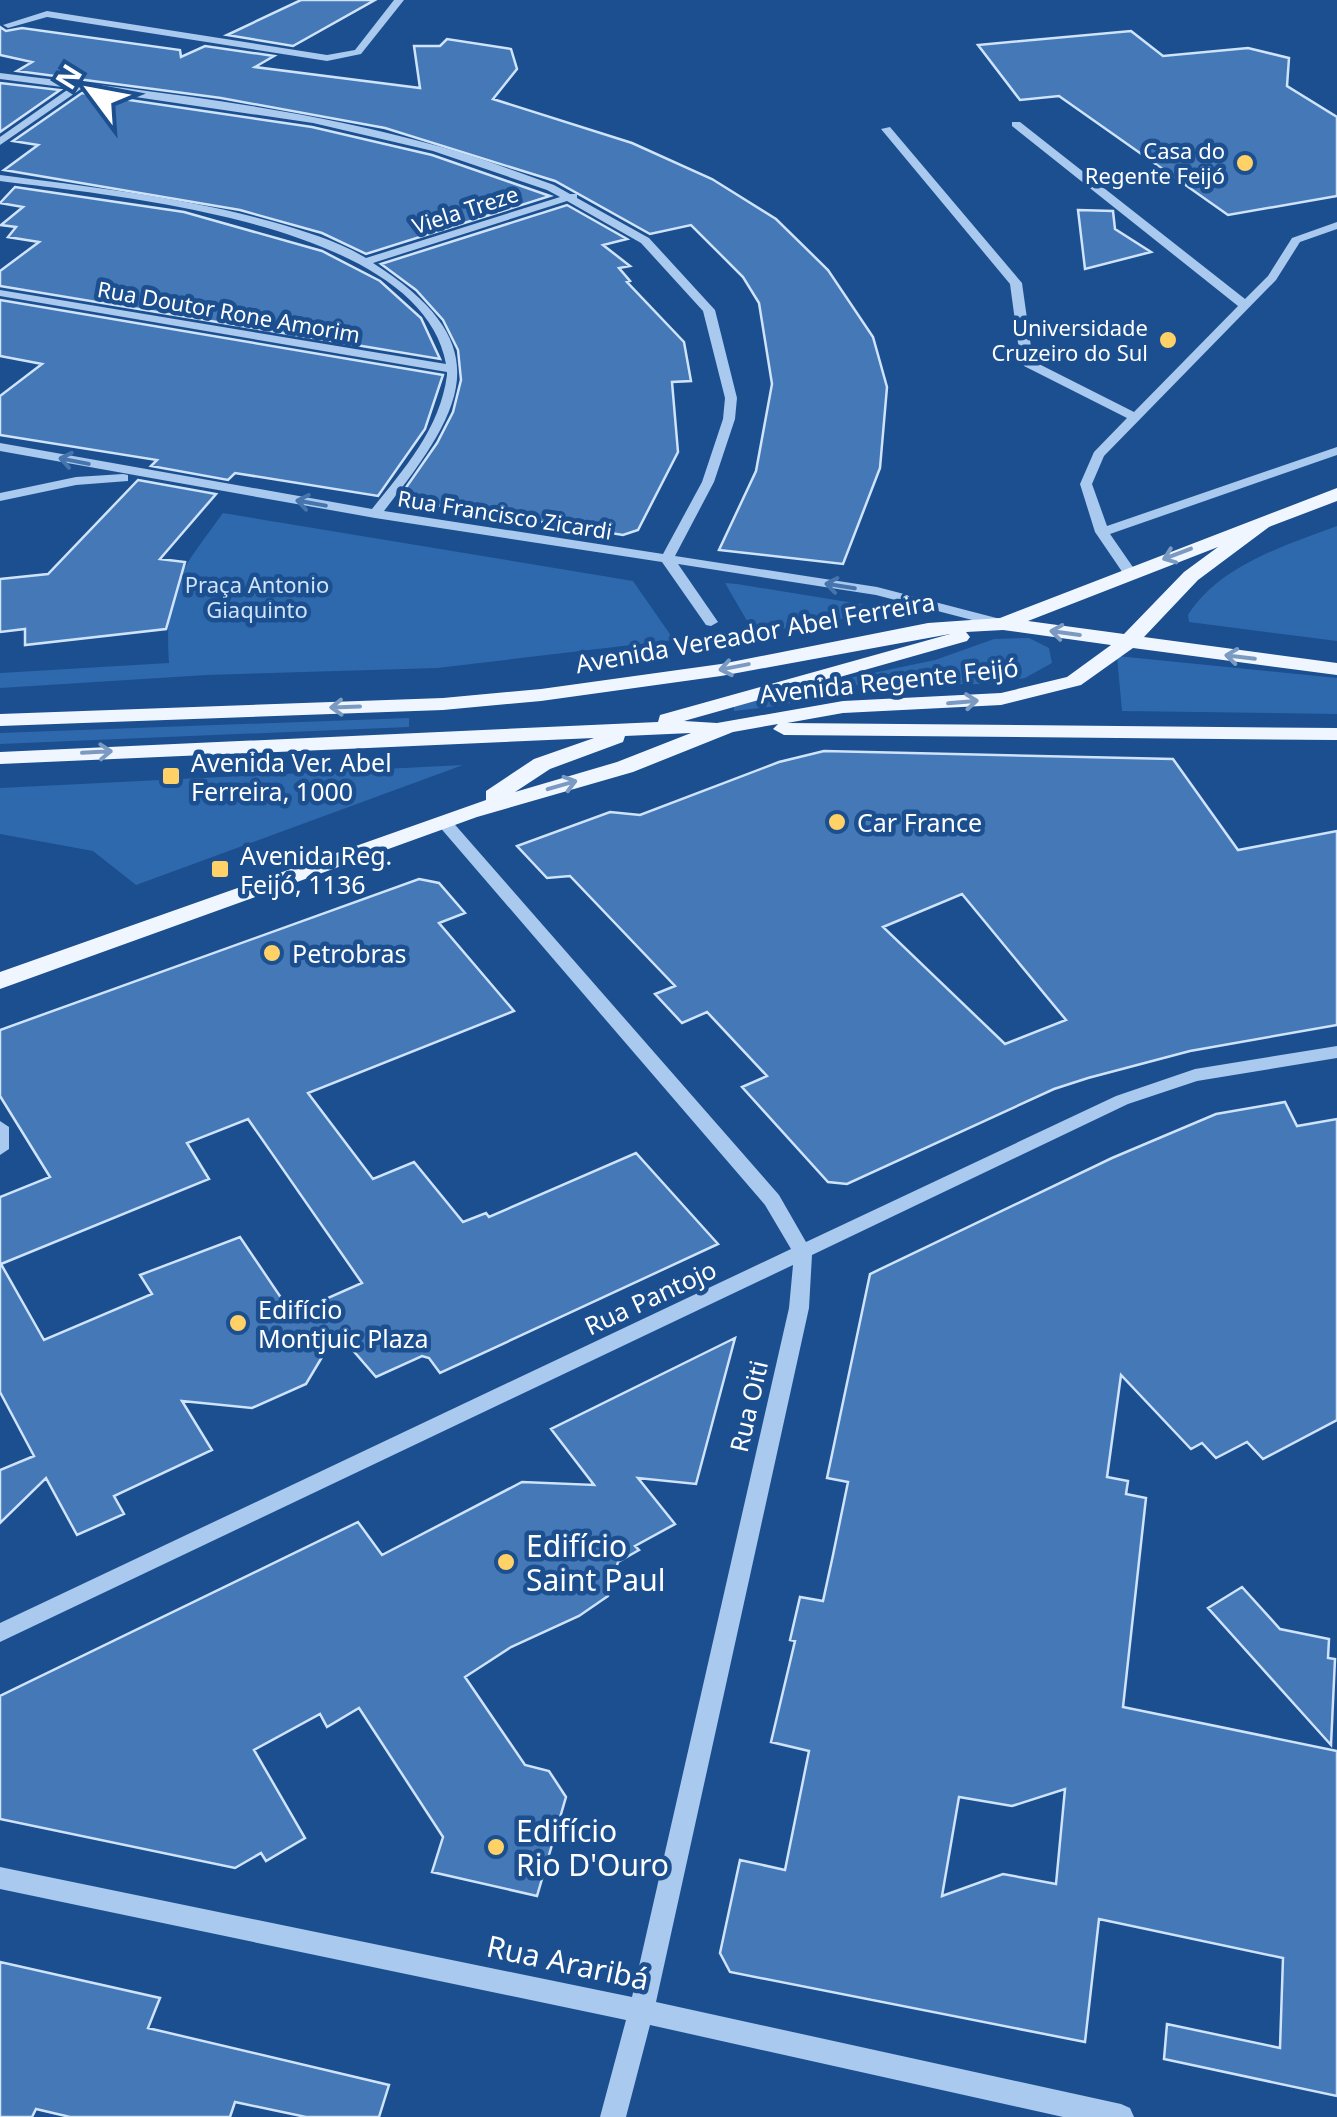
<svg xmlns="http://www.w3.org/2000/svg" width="1337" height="2117" font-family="'Noto Sans',sans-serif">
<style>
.green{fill:#2e69ad}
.building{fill:#4478b7;stroke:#cfe3fa;stroke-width:2.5;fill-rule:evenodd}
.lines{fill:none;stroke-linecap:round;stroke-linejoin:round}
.minor{fill:#a9c9ee;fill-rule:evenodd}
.major{fill:#f0f6ff;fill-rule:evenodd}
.oneway{stroke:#4674ac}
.oneway2{stroke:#7b9ac1}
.poi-dot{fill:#ffd166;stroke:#1b4f8f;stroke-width:4}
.labels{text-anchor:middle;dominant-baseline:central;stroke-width:9;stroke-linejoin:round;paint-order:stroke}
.far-poi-label{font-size:22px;fill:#fff;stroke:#1b4f8f;text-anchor:end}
.far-street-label{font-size:22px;fill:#fff;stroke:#1b4f8f}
.far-park-label{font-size:22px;fill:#cfe3fa;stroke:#1b4f8f}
.street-label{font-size:25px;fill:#fff;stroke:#1b4f8f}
.poi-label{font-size:25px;fill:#fff;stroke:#1b4f8f;text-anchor:start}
.near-poi-label{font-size:30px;fill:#fff;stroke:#1b4f8f;text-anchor:start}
.near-street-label{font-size:30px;fill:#fff;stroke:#1b4f8f}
</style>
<rect width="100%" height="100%" fill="#1b4f8f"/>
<path class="green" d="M223,513L633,581L674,640L437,668L207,675L0,688V673L169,663C164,585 179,574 223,513Z
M1337,526V641L1189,622L1188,615C1220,565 1284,546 1337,526Z
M725,583L737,584L897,610L763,632L750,626Z
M1029,638L1049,648L1052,663L1025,678L988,684L851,685L784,705L734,711V702L935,660L994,639Z
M1117,656L1337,678V714L1122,711Z
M409,718V727L0,744V733Z
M463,765L136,885L93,851L0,834V788Z"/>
<path class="building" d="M301,0H375L293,46L227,35Z
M0,27L6,31L22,28L180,50L181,57L205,46L274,56L255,67L420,88L414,46H440L447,39L511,49L517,69L493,99L632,143L712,179L776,219L828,270L873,337L887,387L880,468L843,564L719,550L756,471L772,384L759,303L743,277L691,225L650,234L555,181L385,128L221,98L17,71L32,62L0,55Z
M1131,31L1163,56L1248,48L1289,58L1287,86L1337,117V196L1228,215L1059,96L1020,100L978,45Z
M0,83L60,90L0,132Z
M82,93L312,127L432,155L550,196L366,254L322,233L240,210L4,170L38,145L13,141Z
M15,187L184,212L322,251L380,281L421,318L440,359L0,286V271L39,242L8,237L16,227L1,225L23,207L0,203Z
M567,205L627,239L603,245L630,266L619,268L630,281L627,282L684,342L691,381L672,382L678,452L638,530L623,535L398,499L437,443L453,412L461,380L458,350L443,320L416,290L381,264Z
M1078,210L1113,211L1115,229L1151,252L1085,269Z
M0,300L443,375L425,429L378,496L235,473L228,480L151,466L157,460L0,435V396L42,364L0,356Z
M138,480L216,494L160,559L185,562L166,629L25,645V629L0,632V579L48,574Z
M824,751L1173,759L1238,850L1337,831V1025L1190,1051L1088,1078L1054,1089L847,1184L828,1182L742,1087L767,1076L707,1012L682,1023L655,994L675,986L570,876L547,878L517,846L610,812L640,815L779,762ZM962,894L1066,1020L1005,1044L883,927Z
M419,879L439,883L465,913L439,923L514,1011L308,1093L373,1179L414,1162L463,1222L486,1213L489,1217L636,1153L718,1244L440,1373L429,1358L422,1356L376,1377L337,1332L306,1384L252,1408L182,1401L212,1450L114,1496L124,1514L77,1535L46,1478L0,1523V1470L34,1456L0,1392V1197L50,1177L0,1096V1030ZM248,1119L362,1283L292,1314L240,1237L140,1275L152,1294L44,1340L1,1264L209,1179L187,1143Z
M1285,1102L1297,1126L1337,1119V1420L1263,1459L1247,1442L1216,1458L1202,1443L1191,1449L1121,1375L1107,1477L1128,1481L1126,1494L1146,1498L1123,1707L1337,1751V2096L1164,2059L1167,2024L1280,2048L1283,1958L1099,1919L1085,2042L730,1972L720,1953L740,1860L785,1870L809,1751L771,1742L795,1641L790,1640L800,1597L823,1601L833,1555L848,1482L827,1478L870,1274L1112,1158L1216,1114ZM1065,1789L1056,1884L1003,1874L942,1896L959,1797L1012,1806Z
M735,1338L696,1484L638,1478L675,1524L635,1546L639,1550L618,1562L608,1596L579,1616L511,1647L465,1677L525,1765L549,1771L566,1797L537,1896L432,1872L443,1837L359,1708L327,1727L320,1714L254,1750L305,1838L266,1861L261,1853L235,1868L0,1819V1696L358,1522L382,1555L522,1482L594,1485L551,1429Z
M1242,1587L1280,1629L1329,1639L1328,1658L1335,1659L1331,1745L1208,1608Z
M0,1962L160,1998L148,2028L389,2085L379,2117H306L235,2102L230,2117H70L36,2109L32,2117H0Z"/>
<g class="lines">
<path class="minor" d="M394,0H404L361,54L327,61L47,17L8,28L3,25L47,11L327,55L355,50Z
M0,73C147,91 296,106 438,146C477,156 516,172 554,185L570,194H577V198L649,238L715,310L737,398L735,419L714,482L675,556L877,587L1008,621L1010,624L1003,628L876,595L678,564L718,622L711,626L706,625L662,562L375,518L0,451V443L372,509C404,469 440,429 447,375V372L0,296V290L446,364C421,222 114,196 0,181V175C91,187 184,197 273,222C304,231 338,241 366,258L560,197L547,190L433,151L313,123L81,89L0,145V137L70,88L0,79ZM567,201L641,243L703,311L725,398L723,419L702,482L663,554L384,511C463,410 503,346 373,263Z
M1012,122H1020L1245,299L1268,276L1292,238L1337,222V229L1300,242L1276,280L1104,456L1092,484L1107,526L1337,447V455L1110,534L1137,573L1135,576H1125L1095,532L1080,484L1094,452L1127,418L1024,366L1018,343L1010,284L881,129L890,127L1022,283L1033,361L1134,412L1238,306L1012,126Z
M123,474L128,475V481L76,485L0,501V493L76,477Z
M444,817L450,819L779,1195L806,1242L1116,1096L1195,1069L1337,1046V1058L1197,1081L1128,1104L812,1255L809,1308L656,2002L1121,2104L1130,2108L1134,2117H1063L650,2025L626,2117H600L626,2020L0,1889V1867L632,1997L789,1308L793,1265L0,1642V1623L791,1249L765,1205L438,825L436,822L438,819Z
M0,1121L9,1127V1149L0,1155Z"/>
<path class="major" d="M1337,488V501L1269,527L1198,580L1144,637L1337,663V675L1133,648L1081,685L1001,705L843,713L787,723L1337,728V740L784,735L773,729L778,724L733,732L633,772L477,817L0,989V972L486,800V791L534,759L594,738L0,764V752L658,722L660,715L950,634L721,676L541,701L443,710L0,726V714L443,698L541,689L721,664L928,623L1000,618ZM1218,547L1184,572L1124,634L1028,621ZM1003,630L1111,645L1067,677L1001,693L843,701L717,723L684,721L967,641L970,637L966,632ZM691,733L617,762L515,792L550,769L623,742L625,736Z"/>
</g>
<defs><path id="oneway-shaft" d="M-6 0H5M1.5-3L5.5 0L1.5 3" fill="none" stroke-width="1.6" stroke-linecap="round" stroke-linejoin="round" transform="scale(2.5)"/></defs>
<g class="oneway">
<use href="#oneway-shaft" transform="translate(74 461) rotate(-169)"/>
<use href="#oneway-shaft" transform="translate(311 503) rotate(-170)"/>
<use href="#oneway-shaft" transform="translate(840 586) rotate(-171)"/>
</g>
<g class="oneway2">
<use href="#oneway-shaft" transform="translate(1177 554) rotate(159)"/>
<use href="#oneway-shaft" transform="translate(1065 633) rotate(-172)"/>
<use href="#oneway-shaft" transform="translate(1240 657) rotate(-173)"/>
<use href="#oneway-shaft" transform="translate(734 667) rotate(169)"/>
<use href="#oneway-shaft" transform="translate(963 702) rotate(-5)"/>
<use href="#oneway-shaft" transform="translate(345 707) rotate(178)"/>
<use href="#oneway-shaft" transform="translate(97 752) rotate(-3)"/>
<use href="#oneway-shaft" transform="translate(562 785) rotate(-16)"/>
</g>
<g class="poi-dot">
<circle cx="1245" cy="163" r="10"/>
<circle cx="1168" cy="340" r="10"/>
<rect x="161" y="766" width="20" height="20" rx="5"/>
<circle cx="837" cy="822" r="10"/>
<rect x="210" y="859" width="20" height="20" rx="5"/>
<circle cx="272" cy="953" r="10"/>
<circle cx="238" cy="1323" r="10"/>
<circle cx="506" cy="1562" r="10"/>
<circle cx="496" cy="1847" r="10"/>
</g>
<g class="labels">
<g class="far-poi-label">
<text x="1225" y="150">Casa do<tspan x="1225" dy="25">Regente Feijó</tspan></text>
<text x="1148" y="327">Universidade<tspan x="1148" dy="25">Cruzeiro do Sul</tspan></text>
</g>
<g class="far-street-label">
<text transform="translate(465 209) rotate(-18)">Viela Treze</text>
<text transform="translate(229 311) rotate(10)">Rua Doutor Rone Amorim</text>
<text transform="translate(505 514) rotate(9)">Rua Francisco Zicardi</text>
</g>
<g class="far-park-label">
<text x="257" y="584">Praça Antonio<tspan x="257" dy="25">Giaquinto</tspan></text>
</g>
<g class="street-label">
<text transform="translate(755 632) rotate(-10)">Avenida Vereador Abel Ferreira</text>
<text transform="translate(889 680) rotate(-6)">Avenida Regente Feijó</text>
<text transform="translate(650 1297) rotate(-25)">Rua Pantojo</text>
<text transform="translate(748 1406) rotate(-77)">Rua Oiti</text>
</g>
<g class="poi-label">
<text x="191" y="762">Avenida Ver. Abel<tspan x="191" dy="29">Ferreira, 1000</tspan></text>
<text x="857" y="822">Car France</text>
<text x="240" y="855">Avenida Reg.<tspan x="240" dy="29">Feijó, 1136</tspan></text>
<text x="292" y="953">Petrobras</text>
<text x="258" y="1309">Edifício<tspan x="258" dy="29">Montjuic Plaza</tspan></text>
</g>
<g class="near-poi-label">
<text x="526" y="1545">Edifício<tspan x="526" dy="34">Saint Paul</tspan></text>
<text x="516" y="1830">Edifício<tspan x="516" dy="34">Rio D'Ouro</tspan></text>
</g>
<g class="near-street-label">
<text transform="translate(568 1962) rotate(12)">Rua Araribá</text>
</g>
</g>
<g transform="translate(90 90) rotate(302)" stroke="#1b4f8f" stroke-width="8" paint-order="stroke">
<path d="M0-8L18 38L0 25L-18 38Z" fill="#ffffff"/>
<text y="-15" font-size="28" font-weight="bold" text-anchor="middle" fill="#ffffff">N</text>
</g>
</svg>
